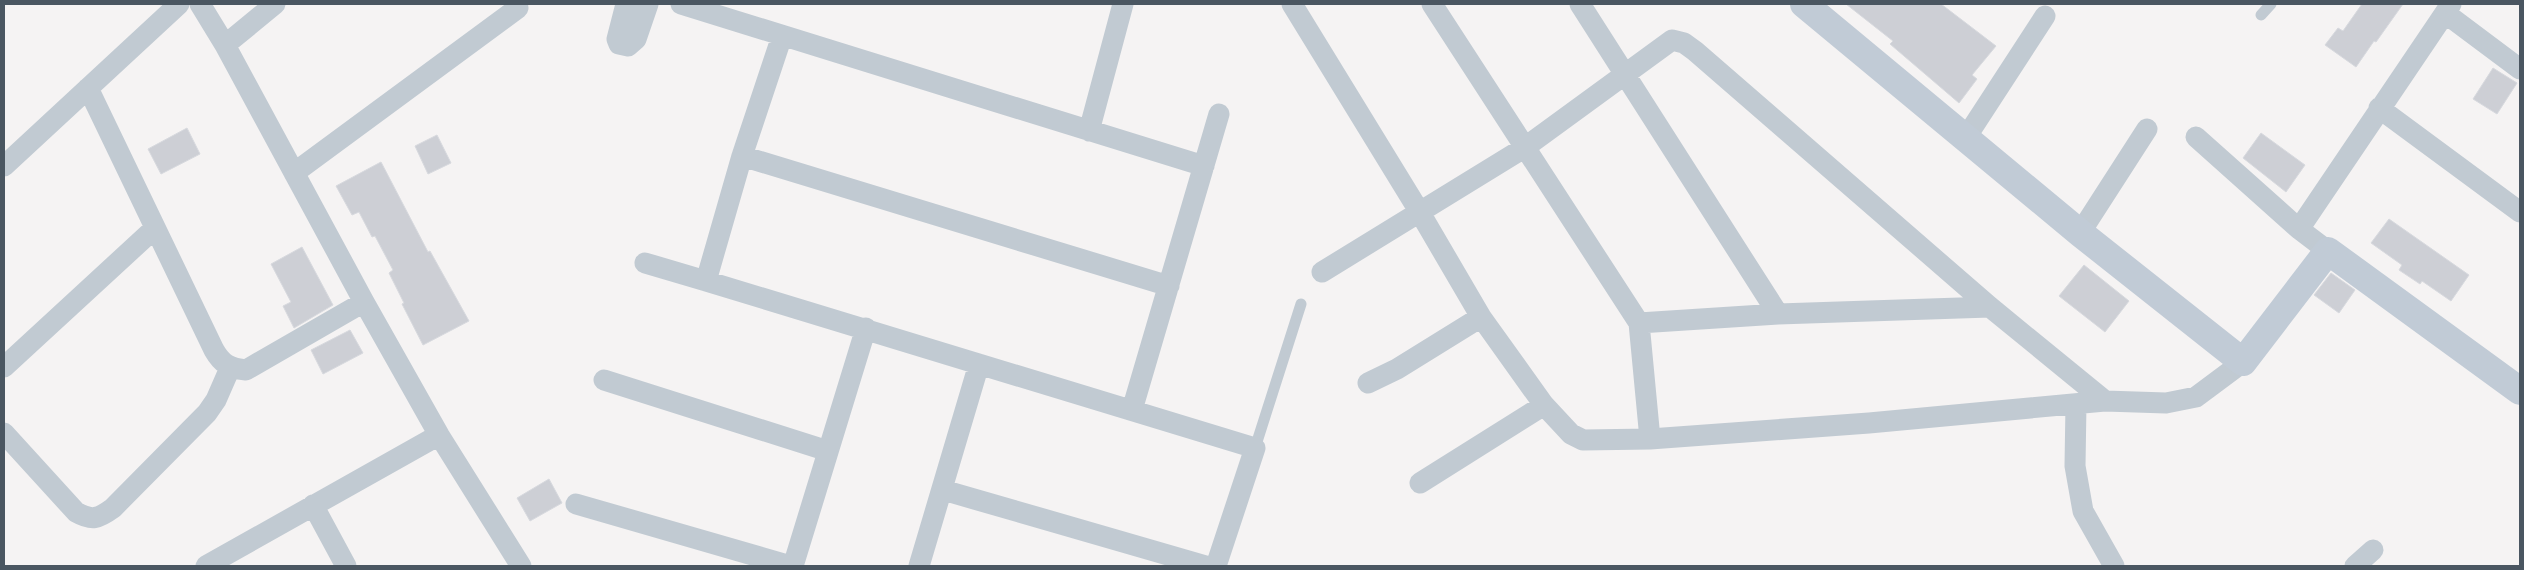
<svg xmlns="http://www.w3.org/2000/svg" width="2524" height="570" font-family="Commissioner,sans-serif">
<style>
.building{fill:#cdcfd5;stroke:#d7d9de}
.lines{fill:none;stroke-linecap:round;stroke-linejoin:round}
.lane{stroke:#c1cad2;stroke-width:11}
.street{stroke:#c1cad2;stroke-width:21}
.secondary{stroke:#c1cbd6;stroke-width:28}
</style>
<rect width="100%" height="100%" fill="#f5f3f3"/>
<path class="building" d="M1846,4H1941L1996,46L1972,75L1977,79L1959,103L1890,44L1893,41Z
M2362,4H2403L2376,42L2374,41L2356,67L2325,45L2338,28L2343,31Z
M2493,68L2517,83L2497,114L2473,99Z
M187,128L200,154L161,174L148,149Z
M2261,133L2305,165L2286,192L2243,158Z
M437,135L451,163L428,174L415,146Z
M381,162L428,252L430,251L469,321L423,345L402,304L404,303L389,273L393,270L375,236L372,237L359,212L352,215L336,186Z
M2389,219L2469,275L2451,301L2422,281L2420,284L2399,270L2402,265L2371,243Z
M302,247L333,305L294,328L283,306L291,302L271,264Z
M2084,265L2129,301L2105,332L2059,296Z
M2331,273L2355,290L2339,313L2314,295Z
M350,330L363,353L323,374L311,350Z
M549,479L562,503L530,521L517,498Z"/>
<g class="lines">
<path class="lane" d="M2261,15L2271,4
M1255,448L1301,304"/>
<path class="street" d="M200,4L225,45L364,302L439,435L521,566
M626,4L617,39L619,44L628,46L636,39L648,4
M681,4L1204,166
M1292,4L1419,211L1481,317L1544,405L1571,434L1583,440L1650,439L1869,423L2105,401L2166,403L2196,397L2243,362
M1432,4L1639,323L1650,439
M1580,4L1778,314
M2445,13L2520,69
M225,45L275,4
M88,88L214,350C222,364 229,368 246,370L364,302
M2379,108L2520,212
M1089,131L1123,4
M2196,137L2299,229L2328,251
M1965,139L2045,16
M742,156L1169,286
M4,166L179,4
M294,173L518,8
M2299,229L2451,4
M2080,233L2147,129
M645,263L706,281L742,156L782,36
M1322,272L1524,148L1672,40L1684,43L1695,51L1990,307L2105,401
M706,281L1255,448L1216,566
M1639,323L1778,314L1990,307
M4,367L155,228
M604,380L828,451
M1368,383L1397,369L1481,317
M2076,404L2075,466L2083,511L2114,566
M1132,410L1219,114
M4,433L76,512C92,521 98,519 113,508L207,413L216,400L230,368
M1420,483L1544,405
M943,490L1206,566
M576,504L791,566
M313,505L346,566
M206,566L439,435
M793,566L866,328
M919,566L979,364
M2355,566L2373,550"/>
<path class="secondary" d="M1804,4L2080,233L2243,362L2328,251L2520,391"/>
</g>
<rect width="2524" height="570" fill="none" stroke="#4a5661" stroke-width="10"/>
</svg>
